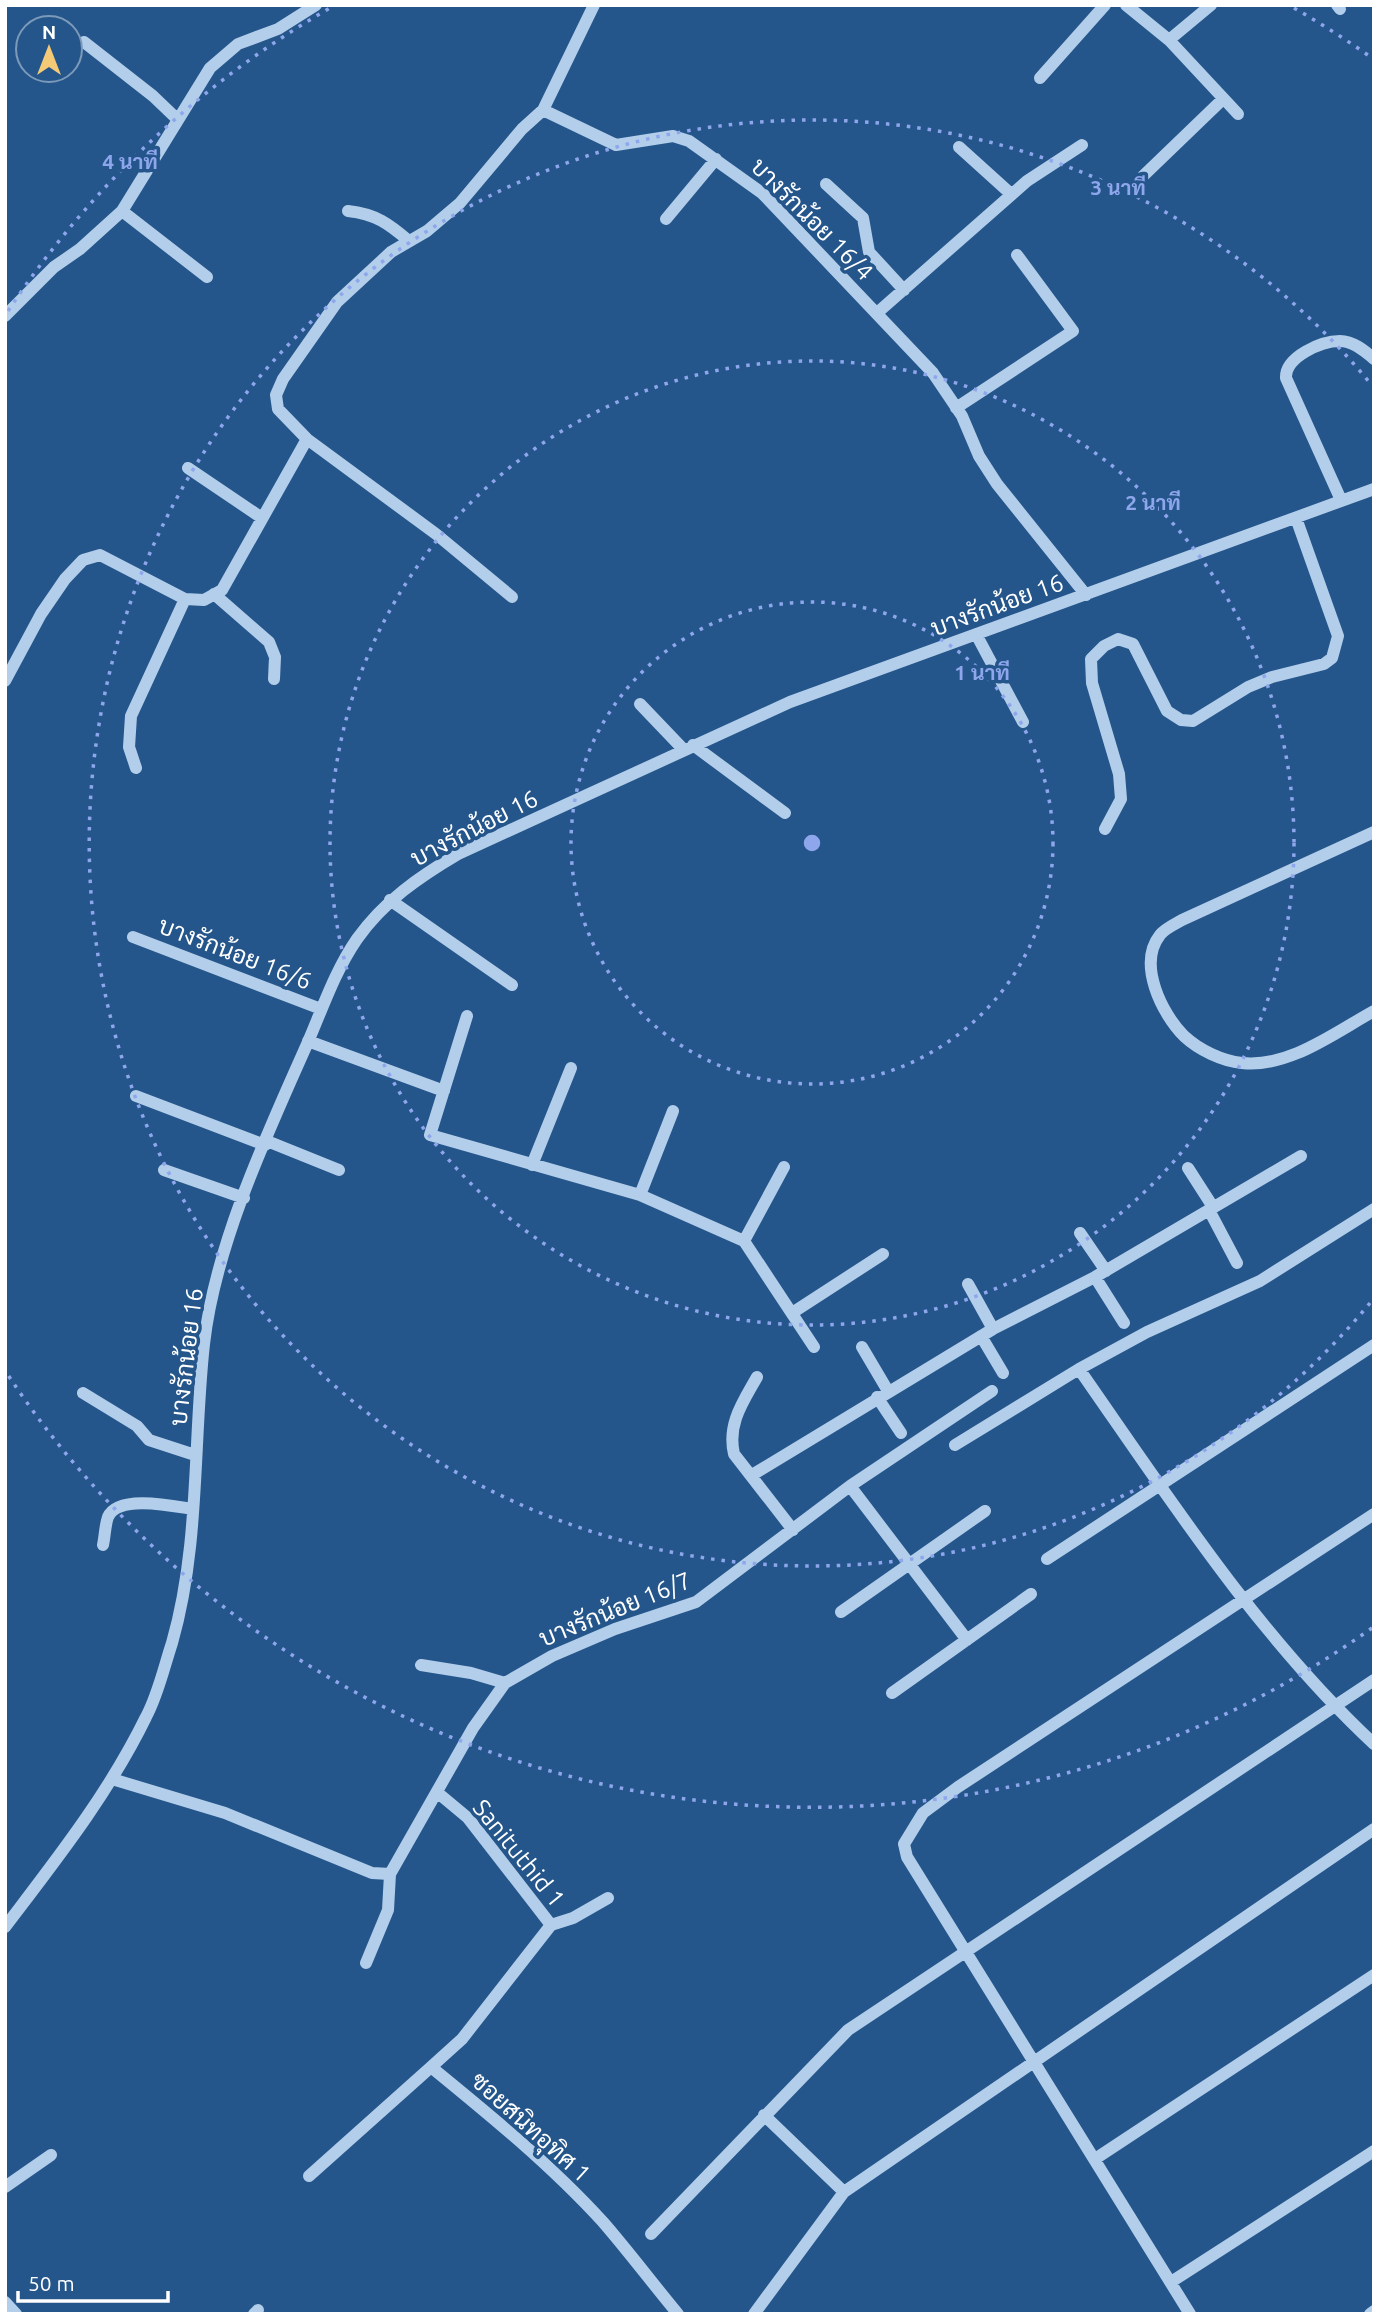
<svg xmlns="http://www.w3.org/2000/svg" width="1379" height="2319" font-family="Ubuntu,Sarabun,sans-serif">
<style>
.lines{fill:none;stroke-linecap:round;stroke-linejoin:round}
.minor{stroke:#b3ceea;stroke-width:12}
.ring{fill:none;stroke:#8ea6ec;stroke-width:3.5;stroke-dasharray:3.5 7}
.labels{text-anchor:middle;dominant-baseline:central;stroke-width:7;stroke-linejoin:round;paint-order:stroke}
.street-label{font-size:24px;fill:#fff;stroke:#25568b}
.centre{fill:#8ea6ec;stroke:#25568b;stroke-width:3.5}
.ring-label{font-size:21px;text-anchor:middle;font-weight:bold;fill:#8ea6ec;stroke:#25568b;stroke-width:7;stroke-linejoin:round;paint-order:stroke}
</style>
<rect width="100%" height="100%" fill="#25568b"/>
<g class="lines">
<path class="minor" d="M1126,5L1169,40L1238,114
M1337,5L1340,9
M1169,40L1211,5
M84,42L153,96L177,119
M1040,78L1105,5
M543,110L594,5
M959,147L1011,194
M1141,178L1223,99
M826,184L863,218L869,252L904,290
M122,211L207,277
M348,211C376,214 389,224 409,241
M666,219L716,159
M877,313L1027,181L1082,145
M5,316L54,267L80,249L122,211L210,68L238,44L278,29L316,5
M956,408L1073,331L1017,255
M188,468L262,518
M1341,500L1286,378C1285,357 1321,341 1340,341C1353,341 1365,351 1374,359
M214,594L269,642L275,657L274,679
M512,597L436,534L307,439L278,409L276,395L283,379L337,302L391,252L427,231L460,203L522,129L543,110L616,145L673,136L689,141L762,193L933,373L962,416L979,456L997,484L1086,595
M976,634L1023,722
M5,681L41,614L65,579L83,560L100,555L185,599L204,600L222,590L307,439
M640,704L683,749
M693,745L785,813
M136,768L129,747L131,716L185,599
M1105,829L1121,799L1119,774L1092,683L1091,659L1104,646L1118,639L1133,644L1167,711L1181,720L1193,721L1248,687L1272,677L1324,664L1332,658L1338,636L1296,518
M1374,832L1182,920C1175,924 1164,929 1160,935C1137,964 1162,1014 1184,1036C1199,1050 1222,1061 1242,1063C1289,1068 1334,1033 1374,1011
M390,900L512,985
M133,937L321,1009
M467,1016L430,1135L640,1195L744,1241L814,1347
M308,1041L444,1091
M136,1096L265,1145
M267,1141L339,1170
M532,1165L571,1068
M1188,1168L1213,1207
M164,1170L244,1198
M640,1195L673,1111
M1209,1210L1237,1263
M1080,1233L1106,1271
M744,1241L784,1167
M1095,1277L1124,1323
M968,1284L993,1329
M792,1313L883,1254
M981,1336L1003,1373
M862,1347L888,1391
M1079,1369C1169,1498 1258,1636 1374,1744
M757,1377C743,1402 727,1424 734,1454L793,1530
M83,1393L137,1426L149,1440L195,1455
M877,1397L901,1433
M955,1445L1079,1369L1147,1332L1260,1281L1374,1209
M752,1475L993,1329L1095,1277L1301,1156
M850,1486L967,1640
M103,1545C105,1536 105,1525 108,1517C118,1494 173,1506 192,1509
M1047,1559L1374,1345
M841,1612L985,1511
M421,1665L471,1673L505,1683
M892,1693L1031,1594
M112,1779L225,1813L372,1873L390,1874L473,1728L505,1683L552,1656L615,1629L696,1602L850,1486L992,1391
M438,1793L468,1818L551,1925L462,2039L431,2067C491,2116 551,2165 603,2222C629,2252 653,2284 678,2314
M551,1925L573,1918L608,1898
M5,1927C56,1860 109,1793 146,1717C158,1695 164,1667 172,1643C200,1546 193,1443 204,1344C215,1245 268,1132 308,1042C323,1007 335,971 357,939C384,901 419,877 458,854L790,702L1374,489
M366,1963L388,1910L390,1874
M764,2115L844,2192
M1095,2159L1374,1975
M309,2176L431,2067
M5,2187L51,2155
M651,2234L848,2030L1374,1680
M1171,2282L1374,2151
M5,2302L16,2314
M254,2314L258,2310
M754,2314L844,2192L1374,1829
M1190,2314L907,1857L904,1844L923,1813L958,1787L1374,1514
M1370,2314L1374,2311"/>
</g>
<g class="ring">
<circle cx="812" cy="843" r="241"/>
<circle cx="812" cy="843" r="482"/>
<path d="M1370 1303A723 723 0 1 1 1370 383"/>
<path d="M1372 1628A964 964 0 0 1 8 1375M8 311A964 964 0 0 1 330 8M1294 8A964 964 0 0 1 1372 58"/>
</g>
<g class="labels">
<g class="street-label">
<text transform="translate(812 219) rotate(45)">บางรักน้อย 16/4</text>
<text transform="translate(997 605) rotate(-20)">บางรักน้อย 16</text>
<text transform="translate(474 828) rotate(-27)">บางรักน้อย 16</text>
<text transform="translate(235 953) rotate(21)">บางรักน้อย 16/6</text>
<text transform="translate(186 1357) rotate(-83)">บางรักน้อย 16</text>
<text transform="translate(615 1609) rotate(-22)">บางรักน้อย 16/7</text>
<text transform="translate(519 1853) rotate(51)">Sanituthid 1</text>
<text transform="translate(531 2127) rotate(42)">ซอยสนิทอุทิศ 1</text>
</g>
</g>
<circle cx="812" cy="843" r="10" class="centre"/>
<g class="ring-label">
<text x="130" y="169">4 นาที</text>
<text x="1118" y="195">3 นาที</text>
<text x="1153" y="510">2 นาที</text>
<text x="982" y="680">1 นาที</text>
</g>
<rect width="1379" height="2319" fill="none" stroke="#ffffff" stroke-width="14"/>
<g transform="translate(49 49)"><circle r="33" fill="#25568b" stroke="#7c9ab9" stroke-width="2"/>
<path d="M0-5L12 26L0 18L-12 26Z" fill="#f4ca77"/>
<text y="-10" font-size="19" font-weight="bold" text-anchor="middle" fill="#ffffff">N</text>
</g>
<path d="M18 2291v10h150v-10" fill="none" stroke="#ffffff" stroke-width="3.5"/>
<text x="28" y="2291" font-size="21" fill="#ffffff" stroke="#25568b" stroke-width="5" paint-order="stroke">50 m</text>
</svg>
